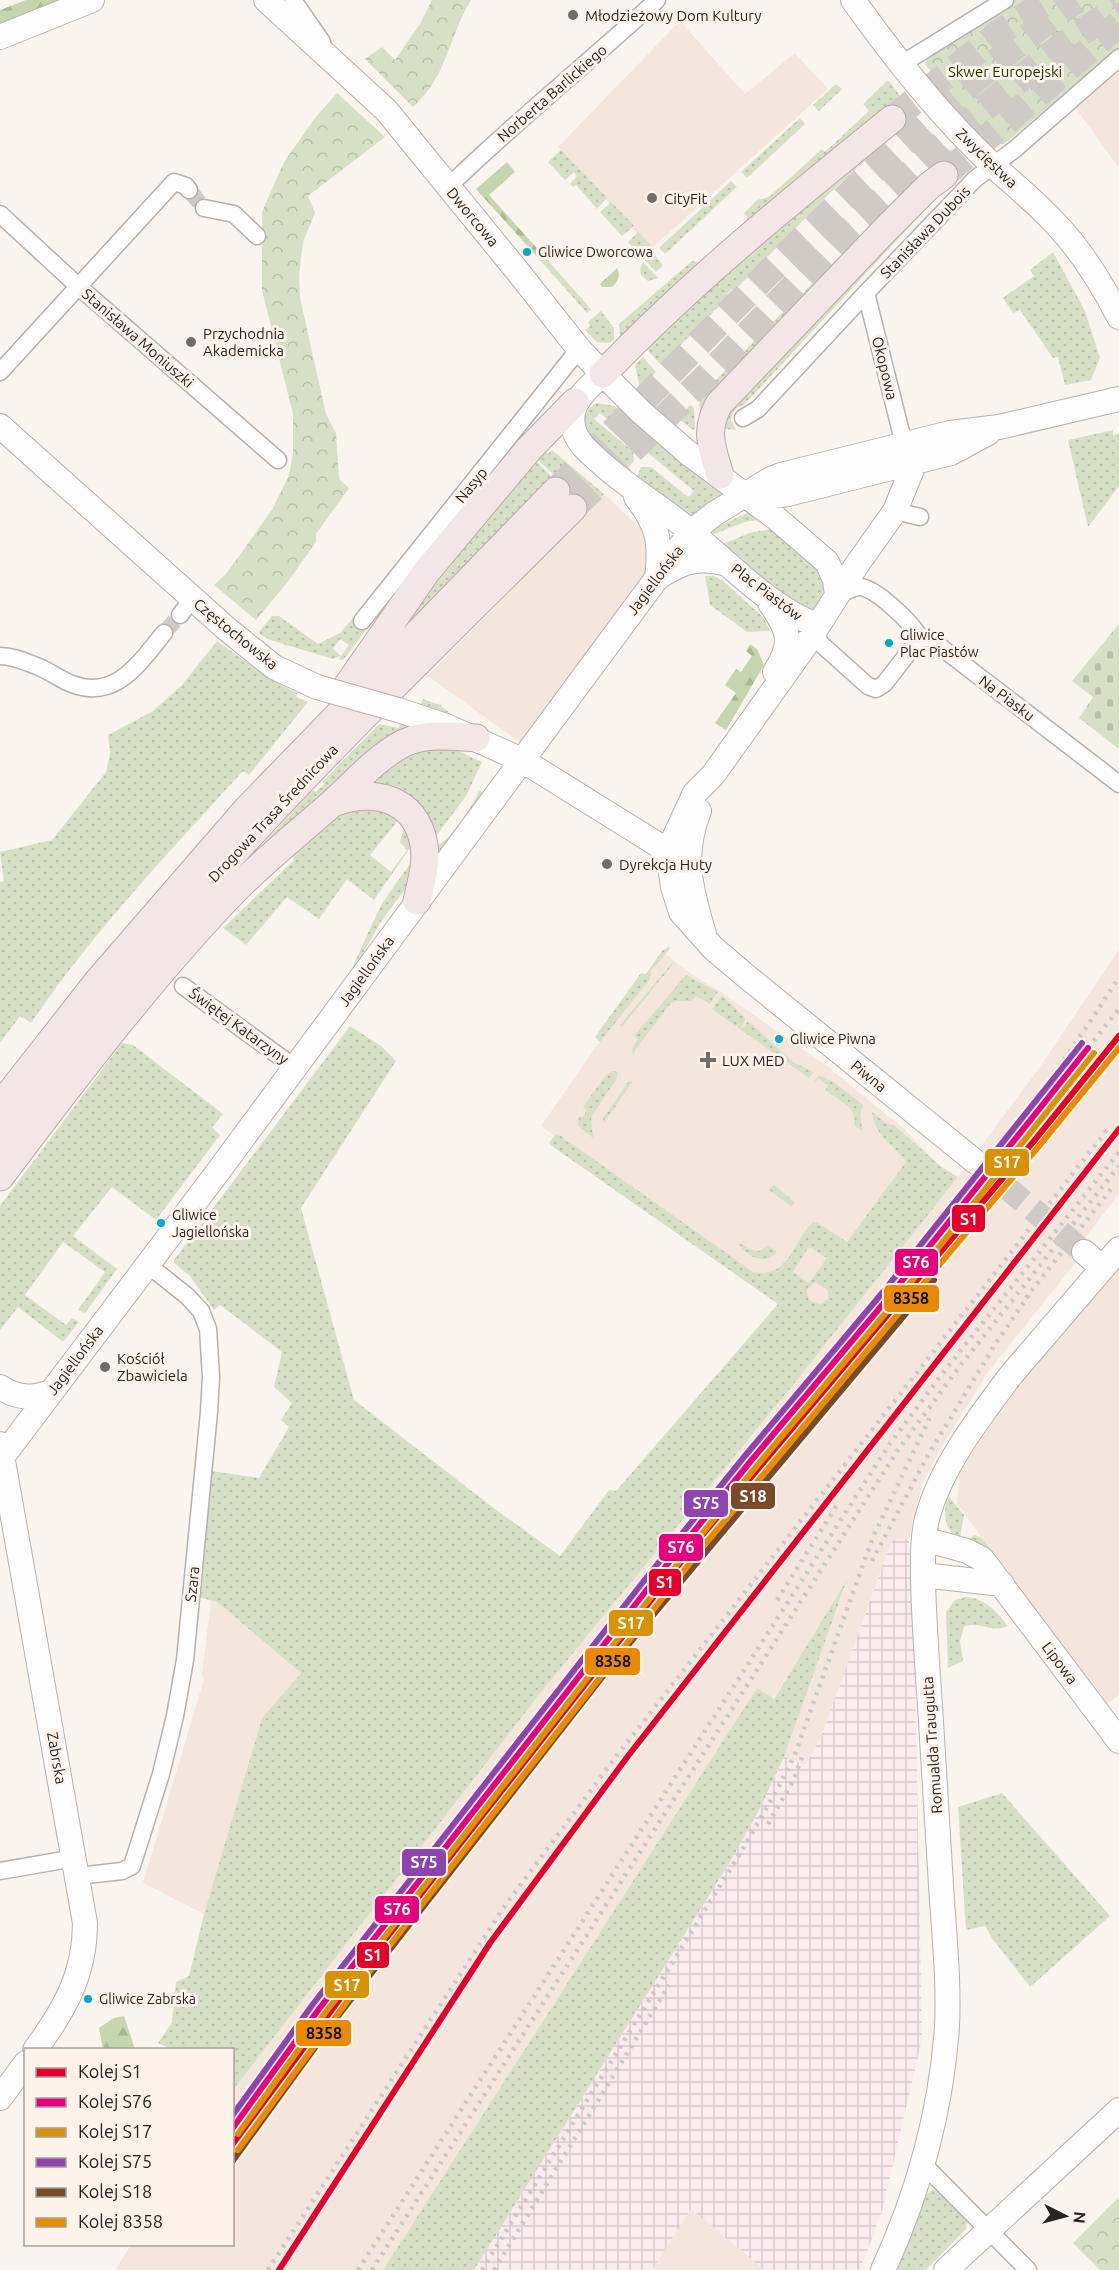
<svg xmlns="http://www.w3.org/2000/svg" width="1119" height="2270" font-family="Ubuntu,sans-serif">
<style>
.built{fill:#f4e6dc}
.industrial{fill:url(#industrial-grid)}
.grass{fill:url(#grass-dots);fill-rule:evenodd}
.forest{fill:url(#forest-firs)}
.cemetery{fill:url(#cemetery-stones)}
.park{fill:url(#park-crowns)}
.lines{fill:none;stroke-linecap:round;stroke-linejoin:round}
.street-tunnel{stroke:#d0cac6;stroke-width:16;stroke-dasharray:16 8;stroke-linecap:butt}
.secondary-tunnel{stroke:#d0cac6;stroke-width:24;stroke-dasharray:24 12;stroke-linecap:butt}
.primary-tunnel{stroke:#d0cac6;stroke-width:27;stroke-dasharray:27 14;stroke-linecap:butt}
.street-casing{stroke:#b6b1ae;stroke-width:19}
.secondary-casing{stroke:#b6b1ae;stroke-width:26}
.primary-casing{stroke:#bca8a6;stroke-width:29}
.street{stroke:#fefdfd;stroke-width:16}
.secondary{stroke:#fefdfd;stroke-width:24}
.primary{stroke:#f2e6e6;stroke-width:27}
.rail{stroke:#cac9c7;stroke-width:4.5;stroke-dasharray:3 6;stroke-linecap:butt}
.secondary-bridge-casing{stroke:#b6b1ae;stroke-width:26;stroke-linecap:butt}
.secondary-bridge{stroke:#fefdfd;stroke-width:24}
.rail-1-casing{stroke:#fef3eb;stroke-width:10}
.rail-2-casing{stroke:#fef3eb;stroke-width:10}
.rail-3-casing{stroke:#fef3eb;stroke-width:10}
.rail-4-casing{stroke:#fef3eb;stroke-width:10}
.rail-5-casing{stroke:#fef3eb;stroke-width:10}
.rail-6-casing{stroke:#fef3eb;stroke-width:10}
.rail-1{stroke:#e4002b;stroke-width:6}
.rail-2{stroke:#e5007d;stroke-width:6}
.rail-3{stroke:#d89205;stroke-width:6}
.rail-4{stroke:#8e44ad;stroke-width:6}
.rail-5{stroke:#7a4b2a;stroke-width:6}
.rail-6{stroke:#ea8a03;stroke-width:6}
.poi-dot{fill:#726d68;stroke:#fef3eb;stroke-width:2}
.bus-dot{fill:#00a9ce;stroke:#fef3eb;stroke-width:2}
.labels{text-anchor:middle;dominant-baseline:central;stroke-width:6;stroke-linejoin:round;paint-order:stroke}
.bus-label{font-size:14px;fill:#292420;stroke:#fef3eb;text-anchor:start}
.poi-label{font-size:15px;fill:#292420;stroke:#fef3eb;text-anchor:start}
.park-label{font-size:15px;fill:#223705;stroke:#fef3eb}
.street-label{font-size:15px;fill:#292420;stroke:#fef3eb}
.line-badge{stroke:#fef3eb;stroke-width:2}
.badge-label{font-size:16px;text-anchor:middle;font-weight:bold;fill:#fff}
.pale-badge-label{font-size:16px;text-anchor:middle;font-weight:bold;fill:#111}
</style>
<defs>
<pattern id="industrial-grid" width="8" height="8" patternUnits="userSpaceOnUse" patternTransform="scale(1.5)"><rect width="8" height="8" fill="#fbebee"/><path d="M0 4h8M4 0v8" fill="none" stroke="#d7c9cc"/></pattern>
<pattern id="grass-dots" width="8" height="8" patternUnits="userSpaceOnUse" patternTransform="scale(1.5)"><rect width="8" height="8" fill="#d7e0c6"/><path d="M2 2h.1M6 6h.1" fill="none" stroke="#b9c0aa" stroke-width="1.8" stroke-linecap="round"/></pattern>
<pattern id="forest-firs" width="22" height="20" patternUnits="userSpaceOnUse" patternTransform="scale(1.5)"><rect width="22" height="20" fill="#c5d5ae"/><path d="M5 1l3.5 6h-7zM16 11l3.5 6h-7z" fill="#a9b795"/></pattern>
<pattern id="cemetery-stones" width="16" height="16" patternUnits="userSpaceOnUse" patternTransform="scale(1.5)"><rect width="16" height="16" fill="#d7e0c6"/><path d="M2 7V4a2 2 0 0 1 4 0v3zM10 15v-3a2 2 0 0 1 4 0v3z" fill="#b9c0aa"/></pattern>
<pattern id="park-crowns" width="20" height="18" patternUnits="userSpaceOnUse" patternTransform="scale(1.5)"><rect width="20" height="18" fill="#d7e0c6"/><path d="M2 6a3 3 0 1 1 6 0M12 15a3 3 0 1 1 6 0" fill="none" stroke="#b9c0aa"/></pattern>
</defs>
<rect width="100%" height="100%" fill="#faf4ef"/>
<path class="built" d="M680,21L745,94L795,53L828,89L651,249L558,147Z
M1119,68V168L1074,106Z
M604,494L667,553L525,746L428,676Z
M1119,949V1194L1078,1247L1084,1252L988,1372L939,1451L922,1485L909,1539L892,1540L822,1735L806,1765L784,1757L846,1584L773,1699L757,1688L383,2270H115L131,2245L232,2244L233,2090L542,1691L793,1385L958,1177L1037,1071Z
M662,951L690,973L721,992L828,1067L904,1129L940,1166L834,1307L779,1304L541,1126Z
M1119,1249V1695L1106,1705L957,1504L962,1445Z
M211,1600L217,1602L301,1673L262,1718L204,1914L143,1883L204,1679L202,1675Z
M691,2208L765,2270H652Z"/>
<path class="industrial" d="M909,1539L915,1675L922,2039L882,2211L860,2270H765L691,2209L652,2270H474L730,1862L760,1808L784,1757L806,1765L822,1735L892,1540Z"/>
<path class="grass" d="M887,81H889L916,117L624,336H620L619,324L692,261L700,263L748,220L744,213L757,200L769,197L822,149L825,152L869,111L863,104Z
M836,84L842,89L819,111L813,105Z
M800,118L805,124L747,178L741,172Z
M900,129L831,192L734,291L732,289L727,294L729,296L661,365L643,345L674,315Z
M951,149L964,166L963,171L951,182L935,163Z
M561,150L607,198L597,209L576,185L573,187L570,184L577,176L574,172L565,180L548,162Z
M731,181L737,187L665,254L659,248Z
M949,184L744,405C735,407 733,411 731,420L736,430L717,428L720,416Z
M904,193L703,429L699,405L705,391L764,331L766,332L770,327L769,326Z
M611,202L634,226L622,236L600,212Z
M638,232L652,246L641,256L628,242Z
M1053,252L1085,311L1100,358L1091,380L1065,385L1058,357L1053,358L1020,310L1013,313L1003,298L1034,276L1030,270Z
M653,253L663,265L656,272L645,260Z
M543,255L591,309L587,313L539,259Z
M643,262L658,278L648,281L641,275L640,269Z
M601,311L614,328V340L609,343L597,342L585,330L590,326L588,322Z
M643,357L656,372L640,389L635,365Z
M597,403L614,406L723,492V495L690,518L637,477L641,467H651L688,497L694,491L600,413L594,419L630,449L633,452L634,461L629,467C611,467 563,418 597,403Z
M690,405L694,408L695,428L693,430L680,420L681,415Z
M1113,430V435L1119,434V486L1088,527L1068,440Z
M522,431L530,438L350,663L346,661L485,481L464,504L343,660L339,659L340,656L333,659L270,640L261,635L259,632L272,616H279L318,644L340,633L353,618L363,627ZM340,639L349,645L341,656L333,649Z
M542,449L548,454L552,450L604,494L582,517L546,482L553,474L535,457Z
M536,461L551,476L426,606L434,608L372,656Z
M749,512L758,520L745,522L709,536L711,530Z
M771,529C781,538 811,559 818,569C829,586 822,610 802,613L719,546L749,533Z
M705,576H714L722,580L764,618L770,631L747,632L710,605Z
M217,641L270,679L297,693L296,697L308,702L249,775L243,771C169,852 93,932 31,1023L20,1016L0,1043V882L4,881L0,852L52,840L106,772L110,754L108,735L153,711L182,685Z
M423,699L440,705L457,719L420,707Z
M379,724L399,728L400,724L412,728L223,886L313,790L316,792L324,784L322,782Z
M431,748H452L482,762L466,796L434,839L369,783L401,758Z
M479,791L484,793L434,861L437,846C452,838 472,806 479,791Z
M348,804L396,813L397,822L370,855L391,872L407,850L400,842L404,827L416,842L410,848L374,900L347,879L319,919L287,897L246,945L223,928L294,860L290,851Z
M416,855L414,878L382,920L341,992L381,905Z
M669,946L670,949L651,971L650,979L600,1042L595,1037L641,973L646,974L662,951Z
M672,963L673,964L622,1027L620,1025Z
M686,975L718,992L710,1004L696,996L691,1001H676L670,1004L633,1053L632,1048L638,1039L634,1036Z
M722,995L746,1019L740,1029L712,1009Z
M748,1021L793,1062L814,1072L809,1078L741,1030Z
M350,1026L381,1046L396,1061L301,1208L354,1400L495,1509L560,1556L609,1490L616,1491L778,1304L556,1149L549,1143L555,1135L561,1136L753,1272C791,1278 791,1243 813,1222L818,1223L847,1242L906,1162C891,1140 877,1141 872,1112L886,1123L894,1125L940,1166L958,1177L793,1385L542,1691L233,2090L232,2050L172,2049L158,2043L172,2022L176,1982L189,1976L204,1914L262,1718L301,1673L217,1602L198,1597L211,1471L259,1478L289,1427L281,1420L292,1403L274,1387L282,1352L220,1305L214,1310L190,1276L174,1263V1260ZM809,1247L827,1258L809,1283L793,1272ZM815,1282L828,1290V1299L821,1304L810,1301L807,1295V1289Z
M122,1043L133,1045L223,1114L212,1127L220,1135L156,1220L112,1187L73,1236L117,1269L85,1313L78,1310L105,1272L63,1242L25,1295L66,1325L72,1318L79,1322L63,1342L18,1307L0,1330V1206Z
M612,1071L618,1072L617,1078L591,1118L593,1138L578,1126L579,1116L583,1117L587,1110L583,1107L605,1076Z
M819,1075L835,1083L863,1105L860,1113L862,1131L854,1125C859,1108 837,1099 825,1090L828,1086L819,1079L814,1082Z
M633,1081L604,1123L603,1118L628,1082Z
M773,1184L792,1200L794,1203L792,1207L769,1190Z
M737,1242L752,1250L760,1251L768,1245L777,1252C763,1267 747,1256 737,1242Z
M947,1494L964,1515L960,1539C942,1529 944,1512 947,1494Z
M974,1535L982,1538L1031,1604L1024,1602L969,1540Z
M847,1580L784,1757L760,1808L730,1862L474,2270H383L757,1688L774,1699Z
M965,1597C985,1598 996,1611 1008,1626C993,1634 978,1620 964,1627L960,1641L963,1661L948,1668L946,1612L955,1600Z
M1002,1793L1110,1916L1030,1987L992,1938L985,1926L966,1930L958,1807Z
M932,2190L940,2191L967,2220L966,2229L926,2270H894L926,2195Z"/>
<path class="forest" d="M26,0H62L0,25V10Z
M507,162L515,172L489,195L543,255L539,259L476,189Z
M617,268C621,275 618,282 612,287H602L600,284Z
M750,644L757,649L764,665L726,730L715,723L736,693L725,685L736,669L741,672L752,656L746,651Z
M124,2016L135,2049H103L99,2028L114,2018Z"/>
<path class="cemetery" d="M1119,624V749L1079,718L1093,697L1072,681Z"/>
<path class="park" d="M432,0H471C448,37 448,76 413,107L365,59L382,47L395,60L420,24Z
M1012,0H1119V49L1004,144C984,142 938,81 925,64L931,52Z
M337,93L385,137L308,196L315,213L303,242L299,276L300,298L326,414L336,433L339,479L349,488L316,534V542L287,583L256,620L214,585L226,574L272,510L289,475L293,453V414L262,290V212L284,162L315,118Z
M1119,2197V2270H1100L1073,2243Z"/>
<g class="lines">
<path class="street-tunnel" d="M189,190L204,208
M164,633L180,615"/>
<path class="secondary-tunnel" d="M977,1163L1084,1252"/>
<path class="primary-tunnel" d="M892,119L1003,30L1042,5
M944,175L1119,24
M556,491C666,377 775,262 892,154C951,100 1011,46 1076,0
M573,508L709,374L834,245L958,129L1059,48L1119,7"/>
<defs>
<path id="street" d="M293,0L322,42
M900,65L1005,0
M448,187C515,122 588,63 657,0
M204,208L234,214L257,236
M0,214L78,286L278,460
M866,293L904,444
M0,372L174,182L186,186L189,190
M743,418L758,409L866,293L975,179L1015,149L1119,58
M895,511L920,517
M838,596C845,592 852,587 860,587C875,587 913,624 920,638
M180,615L193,598
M362,621L579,349
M818,625L817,634L820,643L868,686L876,689L884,684L920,638
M920,638H929L1119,784
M0,656C14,656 26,662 39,667C51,672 61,680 72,684C116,701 140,662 164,633
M183,986L294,1067
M0,1871L75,1858
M78,1876L122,1871L132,1866L161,1774L175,1716L185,1660L209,1412L211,1377L208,1329L201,1311L187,1296L148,1265
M923,2164L1028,2270"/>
<path id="secondary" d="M266,0L386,110L519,273L579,349L603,374L641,412L687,452L776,518L827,562L835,580L837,596
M853,0C890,52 929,102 975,148C1000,174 1030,196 1055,223C1081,250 1102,284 1119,317
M0,37L92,0
M603,374C588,388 568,403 573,426C574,433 579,441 583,446C612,476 647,498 680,523C720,554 771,611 818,625
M0,426L228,630L274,667L317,687
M915,462L895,511L856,566L805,646L713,775L695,793L668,851L673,887L681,912L713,948L746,976L977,1163
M745,496L766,497L788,494L915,462L951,453L988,433
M636,497C659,527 661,541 657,579
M660,576C685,560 699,557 728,564
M770,603C789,631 794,642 775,672
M398,710L446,726L522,760L668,851
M699,811C681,856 691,890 704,934
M1084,1252L1102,1268
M0,1387C17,1398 32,1399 51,1392
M0,1444L85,1923C85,1974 65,2009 35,2050
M0,1460L214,1177L691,532L714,514L769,480L781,475L950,433L999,427L1119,399
M924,1539L967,1551L982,1559L1119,1741
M923,1575L1002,1584
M0,2098L26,2063
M883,2270C918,2194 941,2111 947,2027C949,1986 945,1943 942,1901C938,1836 934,1771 930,1706C927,1664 924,1622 923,1580C923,1560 922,1539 927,1519C940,1468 980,1416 1011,1375L1119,1249
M946,2270L1119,2110"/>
<path id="primary" d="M603,374C692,281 792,200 892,119
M720,475C712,448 704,431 719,404L885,230L929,186L944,175
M343,692L427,571L529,449L575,402
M333,803C373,788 416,797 424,845C427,863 421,883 417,901
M0,1106L98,981L247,809L556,491
M0,1142C59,1063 117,985 182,911C305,770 441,640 573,508
M0,1177C74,1079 151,977 236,889C265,860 297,834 328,807C352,786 375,758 404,743C426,733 452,736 476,738"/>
</defs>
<use href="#street" class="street-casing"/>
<use href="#secondary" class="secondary-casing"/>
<use href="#primary" class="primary-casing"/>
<use href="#street" class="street"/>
<use href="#secondary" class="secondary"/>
<use href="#primary" class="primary"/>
<path class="rail" d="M1088,1048L1119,1009
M1026,1298L1111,1189
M863,1313C953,1205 1044,1097 1119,977
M872,1561L927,1457L996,1343L1030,1293
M777,1600L839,1502
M768,1824L793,1781L802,1757
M268,2270L504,1907L615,1758L1107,1130
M358,2270L889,1445L942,1374L1119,1152
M372,2270L898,1450L960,1366L1119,1166
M482,2270L744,1847L778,1788L795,1754L873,1537L932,1413
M494,2270L669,1985"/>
<defs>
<path id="secondary-bridge" d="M317,687L398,710"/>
</defs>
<use href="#secondary-bridge" class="secondary-bridge-casing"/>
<use href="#secondary-bridge" class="secondary-bridge"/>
<defs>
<path id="rail-1" d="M232,2145L359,1973L699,1539L1034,1141L1119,1036
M279,2270L490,1943L628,1756L1119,1129"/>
<path id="rail-2" d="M232,2129L319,2009L649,1587L750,1462L889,1297L1088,1048"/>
<path id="rail-3" d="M238,2134L325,2013L655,1592L756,1467L895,1302L1094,1053"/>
<path id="rail-4" d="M232,2116L313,2004L643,1582L744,1457L883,1292L1082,1043"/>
<path id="rail-5" d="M232,2162L335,2020L618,1657L934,1280"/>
<path id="rail-6" d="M238,2150L365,1977L705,1544L1039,1146L1119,1048"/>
</defs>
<use href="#rail-1" class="rail-1-casing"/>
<use href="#rail-2" class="rail-2-casing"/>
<use href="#rail-3" class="rail-3-casing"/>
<use href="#rail-4" class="rail-4-casing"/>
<use href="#rail-5" class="rail-5-casing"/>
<use href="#rail-6" class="rail-6-casing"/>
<use href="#rail-1" class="rail-1"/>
<use href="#rail-2" class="rail-2"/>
<use href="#rail-3" class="rail-3"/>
<use href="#rail-4" class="rail-4"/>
<use href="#rail-5" class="rail-5"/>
<use href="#rail-6" class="rail-6"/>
</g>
<g class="poi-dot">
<circle cx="573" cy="15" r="6"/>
<circle cx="652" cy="198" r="6"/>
<circle cx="191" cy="342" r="6"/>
<circle cx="607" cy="864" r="6"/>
<path d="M705 1051h6v6h6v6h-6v6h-6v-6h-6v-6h6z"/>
<circle cx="105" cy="1367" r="6"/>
</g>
<g class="bus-dot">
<circle cx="527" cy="252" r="5"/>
<circle cx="889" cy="643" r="5"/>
<circle cx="779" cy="1039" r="5"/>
<circle cx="161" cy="1223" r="5"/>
<circle cx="88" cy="1999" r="5"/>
</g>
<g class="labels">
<g class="bus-label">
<text x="538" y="252">Gliwice Dworcowa</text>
<text x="900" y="635">Gliwice<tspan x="900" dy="17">Plac Piastów</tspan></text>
<text x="790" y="1039">Gliwice Piwna</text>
<text x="172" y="1215">Gliwice<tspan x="172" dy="17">Jagiellońska</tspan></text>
<text x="99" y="1999">Gliwice Zabrska</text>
</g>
<g class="poi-label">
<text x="585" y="15">Młodzieżowy Dom Kultury</text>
<text x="664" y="198">CityFit</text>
<text x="203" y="333">Przychodnia<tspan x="203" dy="17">Akademicka</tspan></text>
<text x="619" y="864">Dyrekcja Huty</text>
<text x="722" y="1060">LUX MED</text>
<text x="117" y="1358">Kościół<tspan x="117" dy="17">Zbawiciela</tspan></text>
</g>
<g class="park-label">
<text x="1005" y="71">Skwer Europejski</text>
</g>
<g class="street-label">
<text transform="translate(552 93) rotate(-41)">Norberta Barlickiego</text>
<text transform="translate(987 158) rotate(44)">Zwycięstwa</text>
<text transform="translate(473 217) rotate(50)">Dworcowa</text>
<text transform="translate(925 232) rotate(-46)">Stanisława Dubois</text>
<text transform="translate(138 338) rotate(41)">Stanisława Moniuszki</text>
<text transform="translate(885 368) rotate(76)">Okopowa</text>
<text transform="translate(471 485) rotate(-51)">Nasyp</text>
<text transform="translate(655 580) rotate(-53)">Jagiellońska</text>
<text transform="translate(767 592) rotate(37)">Plac Piastów</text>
<text transform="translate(236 634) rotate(39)">Częstochowska</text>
<text transform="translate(1007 698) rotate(37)">Na Piasku</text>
<text transform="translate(273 813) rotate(-47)">Drogowa Trasa Średnicowa</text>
<text transform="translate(366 971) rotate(-54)">Jagiellońska</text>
<text transform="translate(239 1026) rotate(36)">Świętej Katarzyny</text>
<text transform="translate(869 1076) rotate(39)">Piwna</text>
<text transform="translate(75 1360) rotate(-53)">Jagiellońska</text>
<text transform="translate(192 1584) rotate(-84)">Szara</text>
<text transform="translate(1060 1663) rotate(53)">Lipowa</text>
<text transform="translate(932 1745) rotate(-94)">Romualda Traugutta</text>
<text transform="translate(57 1758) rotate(80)">Zabrska</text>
</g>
</g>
<g class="line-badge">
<rect x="984" y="1148" width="46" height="29" rx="6" fill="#d89205"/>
<rect x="951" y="1204" width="35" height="29" rx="6" fill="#e4002b"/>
<rect x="894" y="1248" width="45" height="29" rx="6" fill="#e5007d"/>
<rect x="883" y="1284" width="57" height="29" rx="6" fill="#ea8a03"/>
<rect x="730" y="1482" width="46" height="28" rx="6" fill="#7a4b2a"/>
<rect x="683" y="1489" width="46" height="29" rx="6" fill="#8e44ad"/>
<rect x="658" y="1533" width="46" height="29" rx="6" fill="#e5007d"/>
<rect x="648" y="1568" width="34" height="29" rx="6" fill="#e4002b"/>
<rect x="608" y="1609" width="46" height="28" rx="6" fill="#d89205"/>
<rect x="584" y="1647" width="57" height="29" rx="6" fill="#ea8a03"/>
<rect x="401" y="1848" width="46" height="29" rx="6" fill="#8e44ad"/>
<rect x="374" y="1895" width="46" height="29" rx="6" fill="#e5007d"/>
<rect x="356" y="1941" width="34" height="28" rx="6" fill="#e4002b"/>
<rect x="324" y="1970" width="46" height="29" rx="6" fill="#d89205"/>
<rect x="295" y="2019" width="57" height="28" rx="6" fill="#ea8a03"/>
</g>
<g class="badge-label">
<text x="1007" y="1168">S17</text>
<text x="969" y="1225">S1</text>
<text x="916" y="1268">S76</text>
<text x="753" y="1502">S18</text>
<text x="706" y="1509">S75</text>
<text x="681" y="1553">S76</text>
<text x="665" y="1588">S1</text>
<text x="631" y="1629">S17</text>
<text x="424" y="1868">S75</text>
<text x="397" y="1915">S76</text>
<text x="373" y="1961">S1</text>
<text x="347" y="1991">S17</text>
</g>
<g class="pale-badge-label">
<text x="911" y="1304">8358</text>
<text x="613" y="1667">8358</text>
<text x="324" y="2039">8358</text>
</g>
<rect x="24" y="2048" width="210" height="198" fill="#fef3eb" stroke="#a9a09a" stroke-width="1.5"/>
<rect x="36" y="2068" width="30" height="9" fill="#e4002b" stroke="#a9a09a" stroke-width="1.5"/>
<text x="78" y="2078" font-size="18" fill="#292420">Kolej S1</text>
<rect x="36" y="2098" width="30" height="9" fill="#e5007d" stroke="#a9a09a" stroke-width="1.5"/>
<text x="78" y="2108" font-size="18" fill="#292420">Kolej S76</text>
<rect x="36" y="2128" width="30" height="9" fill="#d89205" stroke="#a9a09a" stroke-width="1.5"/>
<text x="78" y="2138" font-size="18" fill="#292420">Kolej S17</text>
<rect x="36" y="2158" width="30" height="9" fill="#8e44ad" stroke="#a9a09a" stroke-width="1.5"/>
<text x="78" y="2168" font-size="18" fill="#292420">Kolej S75</text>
<rect x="36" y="2188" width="30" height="9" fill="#7a4b2a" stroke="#a9a09a" stroke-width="1.5"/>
<text x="78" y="2198" font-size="18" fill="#292420">Kolej S18</text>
<rect x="36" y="2218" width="30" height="9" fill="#ea8a03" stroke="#a9a09a" stroke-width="1.5"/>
<text x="78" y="2228" font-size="18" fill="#292420">Kolej 8358</text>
<g transform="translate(1065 2216) rotate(96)" stroke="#fef3eb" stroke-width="4.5" paint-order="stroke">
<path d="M0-4.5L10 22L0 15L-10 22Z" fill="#292420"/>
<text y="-9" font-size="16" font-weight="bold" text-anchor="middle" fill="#292420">N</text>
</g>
</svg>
